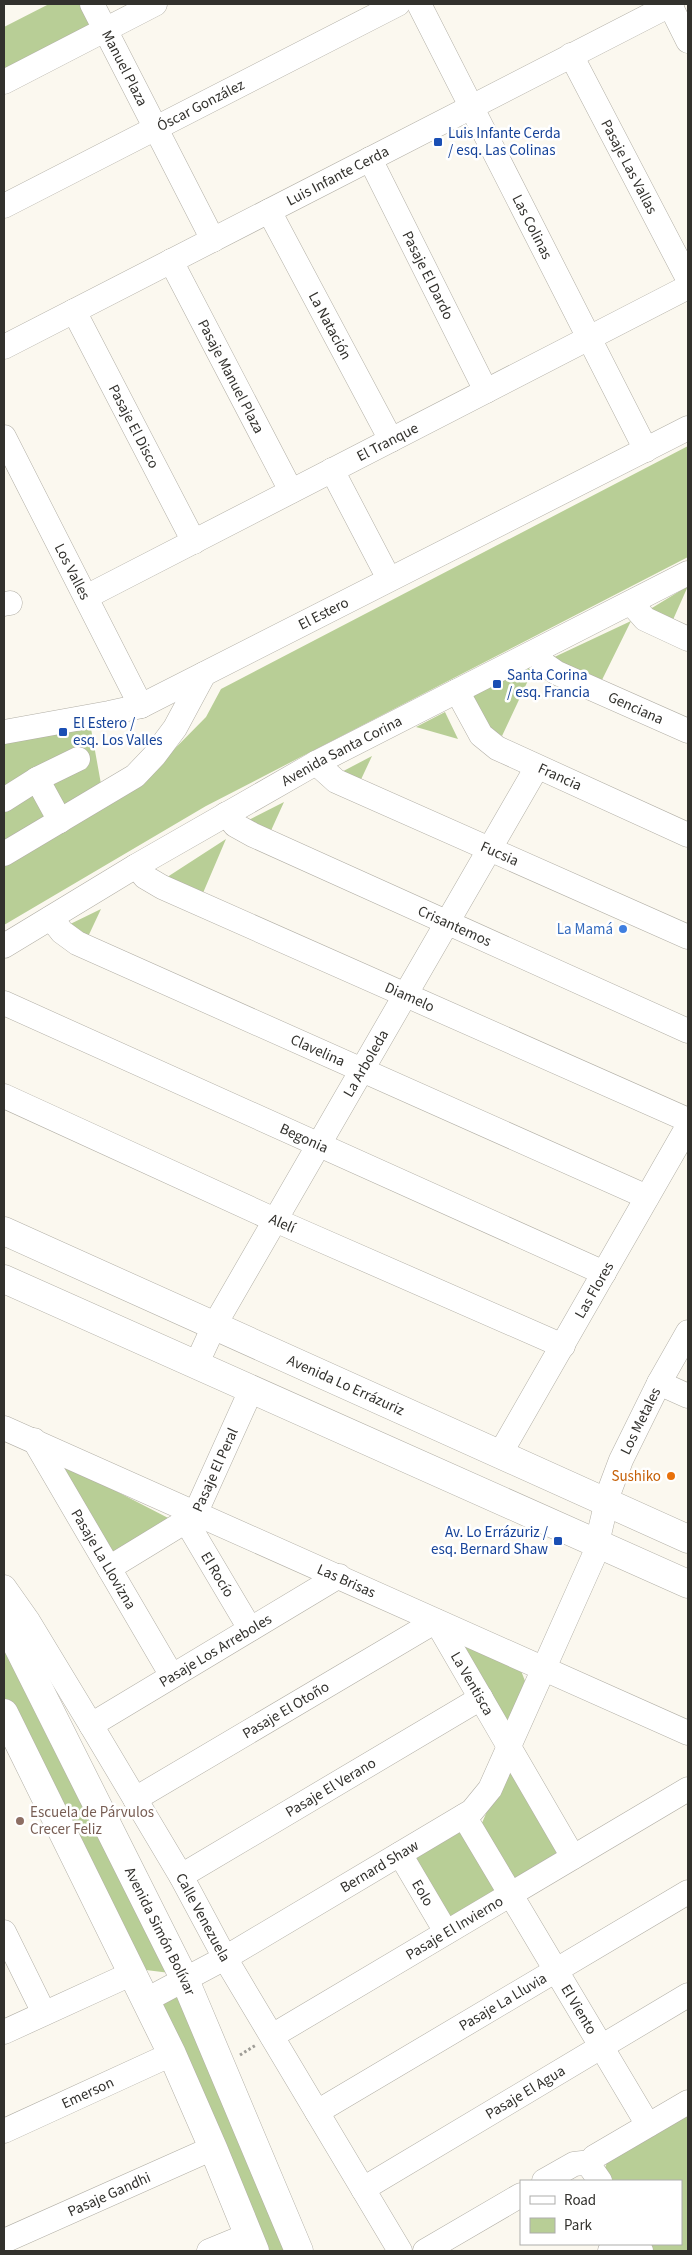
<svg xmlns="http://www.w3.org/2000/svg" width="692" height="2255" font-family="'Source Sans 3',sans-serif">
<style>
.green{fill:#b8ce96}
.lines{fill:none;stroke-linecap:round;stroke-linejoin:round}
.minor-casing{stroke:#b2afa6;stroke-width:25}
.major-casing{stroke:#b2afa6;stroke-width:29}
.path{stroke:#9e9c96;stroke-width:3;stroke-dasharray:2.5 2.5;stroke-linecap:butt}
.minor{stroke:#fff;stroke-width:24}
.major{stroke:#fff;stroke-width:28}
.transit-dot{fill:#1a4fb4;stroke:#fff;stroke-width:2}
.shop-dot{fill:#3f7fe0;stroke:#fff;stroke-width:2}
.food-dot{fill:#e8710a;stroke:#fff;stroke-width:2}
.education-dot{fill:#8d6e63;stroke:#fff;stroke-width:2}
.labels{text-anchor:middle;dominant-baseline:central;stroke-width:5;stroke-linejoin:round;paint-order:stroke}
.street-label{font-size:15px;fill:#32312d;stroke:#fff}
.transit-label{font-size:15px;fill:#164399;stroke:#fff;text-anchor:start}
.shop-label{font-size:15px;fill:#366cbe;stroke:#fff;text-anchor:end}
.food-label{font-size:15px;fill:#c56008;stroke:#fff;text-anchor:end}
.education-label{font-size:15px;fill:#785e54;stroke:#fff;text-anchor:start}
</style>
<rect width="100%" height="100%" fill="#fbf8ef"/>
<path class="green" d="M49,4H80L93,29L4,75V27Z
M688,446V557L206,806L4,925V864L135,789L206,717L221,689Z
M688,586L672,622L647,611Z
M631,621L599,686L548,660Z
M527,666L532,672L502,736L484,725L467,699Z
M445,712L458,739L416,727Z
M90,723L101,784L4,846V740Z
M372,756L357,788L332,777Z
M284,802L269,835L243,823Z
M226,839L200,900L158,883Z
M101,909L86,941L60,929Z
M46,1455L174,1521L109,1560Z
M4,1640L170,1973L138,1969L4,1704Z
M455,1640L520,1668L525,1681L505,1729Z
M508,1762L565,1858L512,1887L479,1830Z
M452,1831L461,1832L496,1892L446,1922L412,1855Z
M150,1990H178L287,2251H260Z
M688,2110V2251H651L647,2244H681V2181H610L604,2171L608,2159Z"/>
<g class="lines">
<defs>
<g id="minor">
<path id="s1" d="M92,4L213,240"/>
<path id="s2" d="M419,4L646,450"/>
<path d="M670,5L688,41"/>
<path id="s3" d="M571,55L688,279"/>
<path d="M4,82L155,4"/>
<path id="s4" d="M370,159L486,391"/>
<path id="s5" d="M4,206L398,4"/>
<path id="s6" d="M269,211L391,440"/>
<path id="s7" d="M171,261L291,491"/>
<path id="s8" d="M74,311L194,542"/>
<path id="s9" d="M4,347L672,4"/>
<path id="s10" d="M4,437L141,706"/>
<path d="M332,470L389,579"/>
<path id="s11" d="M86,597L688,287"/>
<path d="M631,603L645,619L688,639"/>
<path d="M4,604L10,603"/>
<path id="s12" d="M537,652L544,664L557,673L688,731"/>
<path id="s13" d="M457,691L481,735L497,748L688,835"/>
<path id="s14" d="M4,732L109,713L141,706L688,428"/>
<path id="s15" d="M316,763L336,781L688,937"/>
<path d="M37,779L78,759"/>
<path d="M4,800L37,779L60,821"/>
<path id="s16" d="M226,814L235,825L253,835L688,1031"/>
<path d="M4,854L135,776L154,756L175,728L204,674"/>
<path id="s17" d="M136,866L145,877L162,887L688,1120"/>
<path id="s18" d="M51,918L62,932L77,943L647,1197"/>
<path id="s19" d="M4,946L136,866L316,763L688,573"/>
<path id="s20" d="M4,1003L604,1273"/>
<path id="s21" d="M4,1096L275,1220L563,1346"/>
<path id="s22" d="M197,1363L214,1326L537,767"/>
<path d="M659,1383L688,1396"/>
<path id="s23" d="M4,1428L688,1733"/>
<path id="s24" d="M34,1440L172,1676"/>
<path id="s25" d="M500,1454L688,1126"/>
<path id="s26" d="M186,1521L250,1629"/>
<path id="s27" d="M109,1568L186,1521L196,1512L252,1388"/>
<path id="s28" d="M4,1587L28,1621L91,1725L181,1876L225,1958L400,2251"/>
<path id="s29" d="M91,1725L339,1576"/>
<path id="s30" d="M135,1799L436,1621L573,1857"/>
<path id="s31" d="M464,1816L648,2125"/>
<path id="s32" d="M400,1854L446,1932"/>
<path id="s33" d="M181,1876L481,1698"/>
<path d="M4,1932L44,2013"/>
<path id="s34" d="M146,2000L225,1958L472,1811L490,1789L594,1556L609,1492L621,1460L659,1383L688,1332"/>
<path d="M4,2032L133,1973"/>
<path id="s35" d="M272,2036L688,1789"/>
<path id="s36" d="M317,2112L688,1892"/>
<path id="s37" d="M4,2131L172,2054"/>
<path d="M591,2162L594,2157L688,2102"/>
<path d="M591,2162V2168L600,2181"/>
<path d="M544,2181L574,2164L591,2162"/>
<path id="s38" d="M363,2189L688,1995"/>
<path id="s39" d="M4,2241L213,2148"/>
<path d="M637,2244L641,2251"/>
<path d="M209,2251L248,2235"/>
<path d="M425,2251L521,2195"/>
<path d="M610,2251L622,2244"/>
</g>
<g id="major">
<path id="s40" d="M4,1231L688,1539"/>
<path d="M4,1279L688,1584"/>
<path id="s41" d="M4,1619L185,1980L299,2251"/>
<path d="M4,1713L172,2054L213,2148L255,2251"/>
</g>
</defs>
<use href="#minor" class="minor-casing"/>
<use href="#major" class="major-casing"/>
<path class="path" d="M240,2055L256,2045"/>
<use href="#minor" class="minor"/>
<use href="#major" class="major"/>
</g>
<g class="transit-dot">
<rect x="433" y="137" width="10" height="10" rx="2.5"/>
<rect x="492" y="679" width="10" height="10" rx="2.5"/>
<rect x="58" y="727" width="10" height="10" rx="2.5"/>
<rect x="553" y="1536" width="10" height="10" rx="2.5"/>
</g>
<circle class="shop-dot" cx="623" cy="929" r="5"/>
<circle class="food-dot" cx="671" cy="1476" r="5"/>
<circle class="education-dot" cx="20" cy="1821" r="5"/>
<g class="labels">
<g class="street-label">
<text stroke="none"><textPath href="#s1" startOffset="72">Manuel Plaza</textPath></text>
<text stroke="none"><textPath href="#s5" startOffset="221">Óscar González</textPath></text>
<text stroke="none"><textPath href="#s3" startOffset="126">Pasaje Las Vallas</textPath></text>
<text stroke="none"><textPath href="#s9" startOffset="375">Luis Infante Cerda</textPath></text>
<text stroke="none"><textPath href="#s2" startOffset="250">Las Colinas</textPath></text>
<text stroke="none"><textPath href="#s4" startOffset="130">Pasaje El Dardo</textPath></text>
<text stroke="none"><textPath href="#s6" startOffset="130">La Natación</textPath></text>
<text stroke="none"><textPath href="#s7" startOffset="130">Pasaje Manuel Plaza</textPath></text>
<text stroke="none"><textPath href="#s8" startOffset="130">Pasaje El Disco</textPath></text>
<text stroke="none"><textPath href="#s11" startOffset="339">El Tranque</textPath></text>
<text stroke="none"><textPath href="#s10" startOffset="151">Los Valles</textPath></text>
<text stroke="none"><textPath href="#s14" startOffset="344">El Estero</textPath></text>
<text stroke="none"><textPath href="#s12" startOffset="116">Genciana</textPath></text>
<text stroke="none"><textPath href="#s19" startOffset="390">Avenida Santa Corina</textPath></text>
<text stroke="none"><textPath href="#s13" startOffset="140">Francia</textPath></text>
<text stroke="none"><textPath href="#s15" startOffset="206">Fucsia</textPath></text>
<text stroke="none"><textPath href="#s16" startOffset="256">Crisantemos</textPath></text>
<text stroke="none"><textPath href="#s17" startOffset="305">Diamelo</textPath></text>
<text stroke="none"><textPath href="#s18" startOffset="300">Clavelina</textPath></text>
<text stroke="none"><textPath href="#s22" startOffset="344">La Arboleda</textPath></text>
<text stroke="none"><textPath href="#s20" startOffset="329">Begonia</textPath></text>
<text stroke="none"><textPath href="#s21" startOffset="306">Alelí</textPath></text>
<text stroke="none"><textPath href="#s25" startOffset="189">Las Flores</textPath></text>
<text stroke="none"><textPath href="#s40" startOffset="375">Avenida Lo Errázuriz</textPath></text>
<text stroke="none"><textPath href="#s34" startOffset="804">Los Metales</textPath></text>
<text stroke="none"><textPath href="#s27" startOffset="150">Pasaje El Peral</textPath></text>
<text stroke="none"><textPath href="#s24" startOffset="138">Pasaje La Llovizna</textPath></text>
<text stroke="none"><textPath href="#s26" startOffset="62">El Rocío</textPath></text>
<text stroke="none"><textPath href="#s23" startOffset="375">Las Brisas</textPath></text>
<text stroke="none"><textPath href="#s29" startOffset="145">Pasaje Los Arreboles</textPath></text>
<text stroke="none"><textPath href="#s30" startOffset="422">La Ventisca</textPath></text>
<text stroke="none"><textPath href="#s30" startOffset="175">Pasaje El Otoño</textPath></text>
<text stroke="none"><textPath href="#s33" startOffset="174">Pasaje El Verano</textPath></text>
<text stroke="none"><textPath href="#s34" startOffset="269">Bernard Shaw</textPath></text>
<text stroke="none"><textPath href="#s32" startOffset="45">Eolo</textPath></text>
<text stroke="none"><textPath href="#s28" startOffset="386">Calle Venezuela</textPath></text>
<text stroke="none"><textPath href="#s35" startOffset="212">Pasaje El Invierno</textPath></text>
<text stroke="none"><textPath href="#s41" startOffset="349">Avenida Simón Bolívar</textPath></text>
<text stroke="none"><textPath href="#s36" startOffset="216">Pasaje La Lluvia</textPath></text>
<text stroke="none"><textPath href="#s31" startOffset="225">El Viento</textPath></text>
<text stroke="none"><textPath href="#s38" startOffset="189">Pasaje El Agua</textPath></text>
<text stroke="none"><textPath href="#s37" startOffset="92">Emerson</textPath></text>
<text stroke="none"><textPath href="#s39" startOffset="115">Pasaje Gandhi</textPath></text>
</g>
<g class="transit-label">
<text x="448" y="133">Luis Infante Cerda<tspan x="448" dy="17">/ esq. Las Colinas</tspan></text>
<text x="507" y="675">Santa Corina<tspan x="507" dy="17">/ esq. Francia</tspan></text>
<text x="73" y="723">El Estero /<tspan x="73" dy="17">esq. Los Valles</tspan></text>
<text x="548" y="1532" text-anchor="end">Av. Lo Errázuriz /<tspan x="548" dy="17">esq. Bernard Shaw</tspan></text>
</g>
<g class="shop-label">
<text x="613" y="929">La Mamá</text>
</g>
<g class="food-label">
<text x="661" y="1476">Sushiko</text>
</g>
<g class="education-label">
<text x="30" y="1812">Escuela de Párvulos<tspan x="30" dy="17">Crecer Feliz</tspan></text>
</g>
</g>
<rect width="692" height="2255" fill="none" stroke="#32312d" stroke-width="10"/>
<rect x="520" y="2180" width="162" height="65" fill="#ffffff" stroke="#adadab"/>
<rect x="530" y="2196" width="25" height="8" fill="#ffffff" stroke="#adadab"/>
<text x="564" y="2205" font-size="15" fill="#32312d">Road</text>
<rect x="530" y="2218" width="25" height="15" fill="#b8ce96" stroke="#adadab"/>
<text x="564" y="2230" font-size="15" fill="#32312d">Park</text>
</svg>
